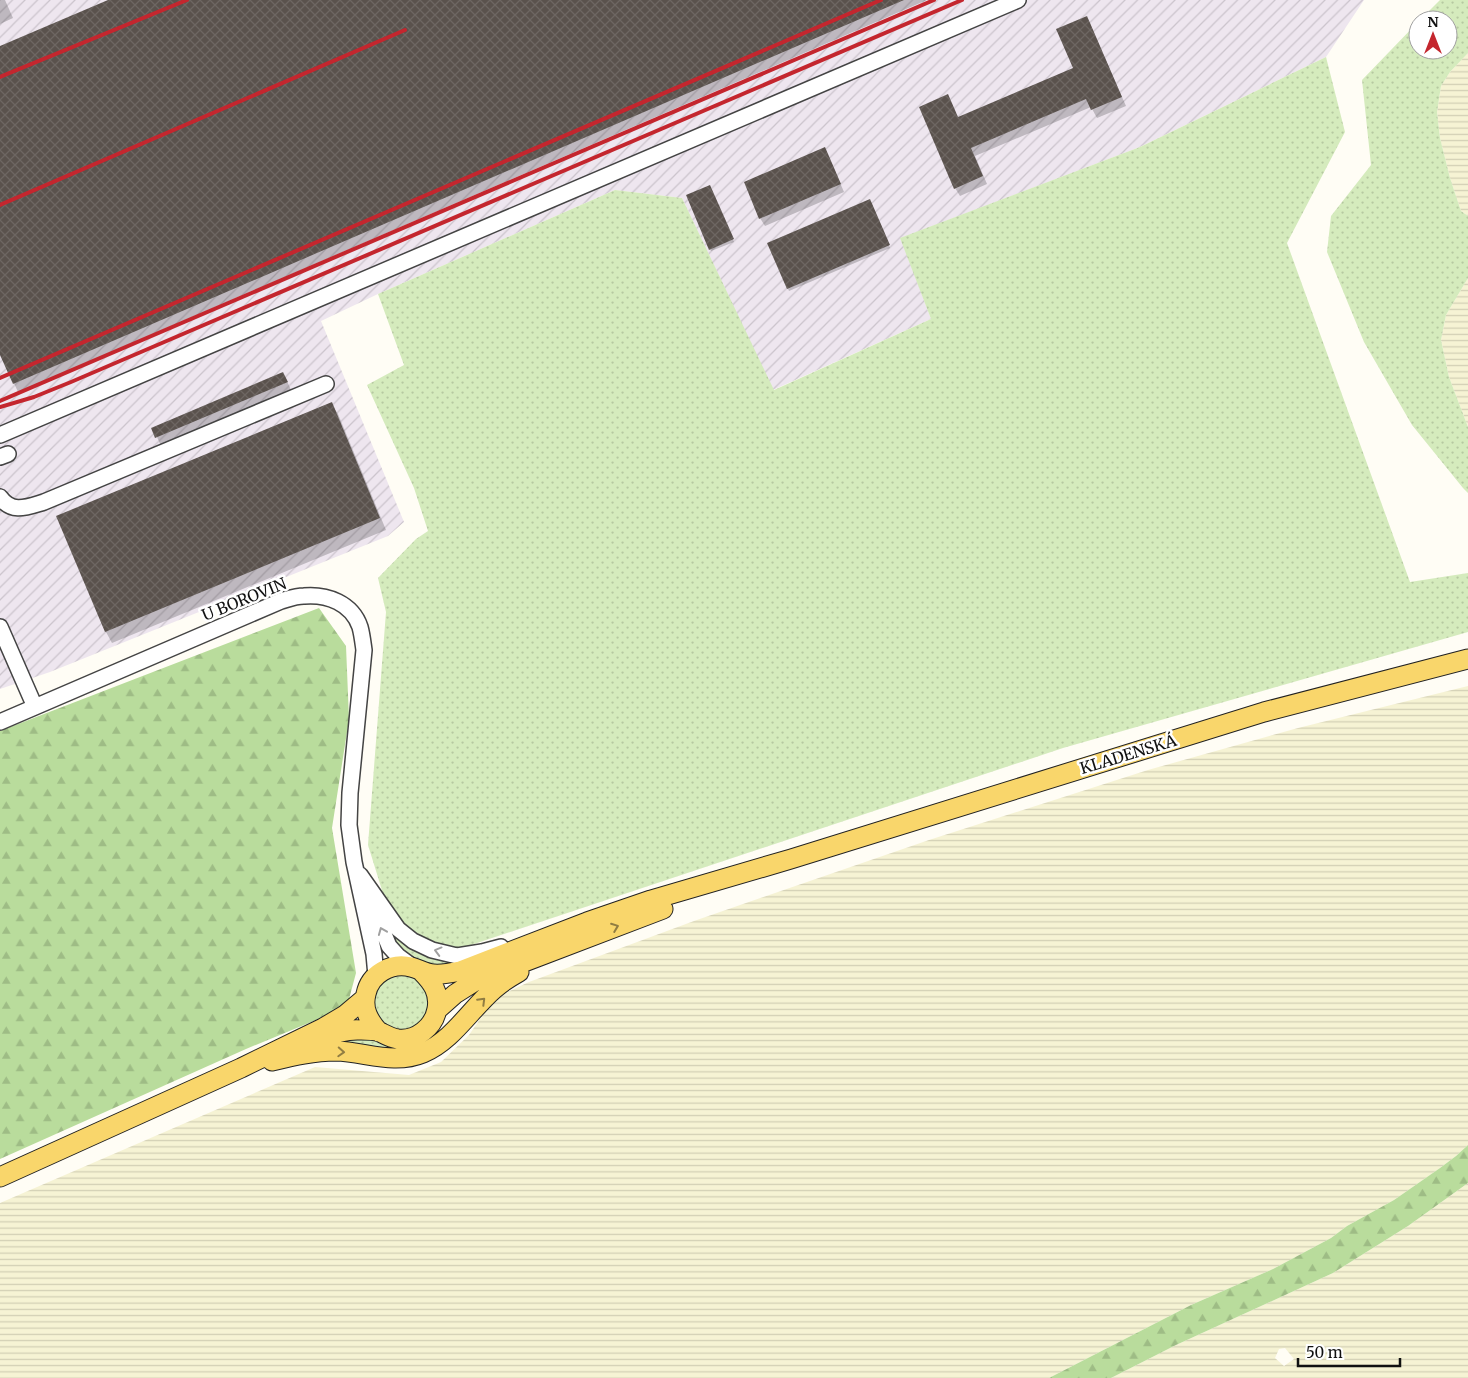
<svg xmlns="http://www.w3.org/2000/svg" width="1468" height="1378" font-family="Merriweather,serif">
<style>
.industrial{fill:url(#industrial-furrows)}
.farmland{fill:url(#farmland-rules);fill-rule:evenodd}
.grass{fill:url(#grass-dots)}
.forest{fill:url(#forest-firs)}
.shadow{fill:#0003}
.building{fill:url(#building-cross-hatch)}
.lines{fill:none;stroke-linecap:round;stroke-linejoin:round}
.minor-casing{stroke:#444;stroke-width:18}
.major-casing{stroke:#222;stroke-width:21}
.minor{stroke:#fff;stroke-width:15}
.major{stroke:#f9d66b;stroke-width:19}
.rail{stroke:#c4262e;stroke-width:4}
.oneway{stroke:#917d42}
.oneway2{stroke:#a0a0a0}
.labels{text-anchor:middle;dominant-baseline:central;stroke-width:5;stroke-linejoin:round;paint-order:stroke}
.street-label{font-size:16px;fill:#111;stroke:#fff}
</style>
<defs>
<pattern id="industrial-furrows" width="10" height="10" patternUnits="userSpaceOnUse" patternTransform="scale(1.25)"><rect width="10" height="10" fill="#eee6ef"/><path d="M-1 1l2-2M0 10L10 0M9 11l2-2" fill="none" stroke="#cbc4cc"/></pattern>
<pattern id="farmland-rules" width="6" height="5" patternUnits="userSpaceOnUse" patternTransform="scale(1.25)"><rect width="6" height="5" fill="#f6f3d4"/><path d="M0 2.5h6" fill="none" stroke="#d2cfb5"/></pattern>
<pattern id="grass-dots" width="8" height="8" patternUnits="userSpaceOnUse" patternTransform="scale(1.25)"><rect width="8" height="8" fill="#d5ebbd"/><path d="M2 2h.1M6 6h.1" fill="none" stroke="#b6c8a1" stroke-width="1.8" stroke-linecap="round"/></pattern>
<pattern id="forest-firs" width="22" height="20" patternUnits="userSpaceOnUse" patternTransform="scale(1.25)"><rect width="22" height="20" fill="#b9dc9c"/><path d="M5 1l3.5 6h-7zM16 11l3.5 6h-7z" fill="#9ebc85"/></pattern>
<pattern id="building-cross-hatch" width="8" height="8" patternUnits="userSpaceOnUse" patternTransform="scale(1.25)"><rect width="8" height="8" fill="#5a524d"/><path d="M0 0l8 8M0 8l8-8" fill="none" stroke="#6d6662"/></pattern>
</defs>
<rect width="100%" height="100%" fill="#fffdf5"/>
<path class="industrial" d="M0,0H1364L1326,57L1140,147L901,238L931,319L773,390L682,198L615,190L378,294L321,321L404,522L388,536L50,672L0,689Z"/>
<path class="farmland" d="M1468,53V216L1461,211L1450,178L1440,138L1437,112L1441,86L1450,72Z
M1468,278V427L1449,377L1441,340L1446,315Z
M1468,686V1145L1456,1156L1440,1168L1394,1200L1347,1226L1331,1238L1273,1269L1191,1305L1049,1378H0V1203L315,1067L409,1075L441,1062L469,1035L489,1006L503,994L529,982L694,921L929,840L1148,770L1298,728Z
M1468,1183V1378H1111L1176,1345L1333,1273L1408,1226ZM1285,1348L1294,1359L1284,1366L1275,1358L1279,1349Z"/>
<path class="grass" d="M1440,0H1468V53L1450,72L1441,86L1437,112L1440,138L1450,178L1461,211L1468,216V278L1446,315L1441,340L1449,377L1468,427V493L1463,488L1412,425L1364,342L1327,252L1331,216L1371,165L1362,80L1418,22V50H1448V20H1420Z
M1326,57L1345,132L1287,243L1410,582L1468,573V632L1063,748L459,949L429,941L397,920L385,900L368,845L386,612L378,578L416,539L428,531L414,488L367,385L404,365L378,294L615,190L682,198L774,390L931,319L900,238L1140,147Z
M390,933H391L406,944L459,962L436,967L409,955L398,946Z
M410,975L423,982L432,1002L424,1022C418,1025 409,1031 402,1031C371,1029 364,984 394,976C399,975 405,975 410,975Z
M356,1034L367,1036L378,1043L400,1049L327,1045Z"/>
<path class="forest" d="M319,608L346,646L349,719L332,828L356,973L348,1003L316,1020L246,1049L0,1159V731Z
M1468,1145V1183L1408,1226L1333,1273L1176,1345L1111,1378H1049L1191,1305L1273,1269L1331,1238L1347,1226L1394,1200L1440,1168L1456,1156Z"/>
<path class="shadow" d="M0,0H5L13,18L0,24Z
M111,0H927L18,392L0,352V48Z
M1087,17L1126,106L1097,118L1091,107L975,156L987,184L960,196L955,188L958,118L1074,68Z
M829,157L844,192L765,226L760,218Z
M711,188L734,242L711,251L710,249Z
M871,202L890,248L789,291L768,243Z
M287,381L291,390L161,446L153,428Z
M331,403L338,414L386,530L112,643L106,632L58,516Z"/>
<path class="building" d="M108,0H904L13,384L0,355V46Z
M1087,16L1122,97L1091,110L1086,99L971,148L983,176L954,189L919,107L948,94L958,117L1073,68L1056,29Z
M825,147L841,184L759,219L744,182Z
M710,185L734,239L709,250L686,195Z
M870,199L890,245L787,289L767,243Z
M283,372L288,382L155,438L151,428Z
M332,402L380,518L105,632L56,516Z"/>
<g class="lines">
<defs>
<path id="minor" d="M0,435L1018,0
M0,457L8,454
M0,497C12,514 27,507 44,502L326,384
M0,627L35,707
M0,722L281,601C288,599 296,596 304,596C327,594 352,603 360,627C362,634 363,643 364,650L350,793L349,825L354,862L374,954L376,976
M360,875L398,929L413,941L432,950L457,956L482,952L501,947
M370,900L389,946L398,956L413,967"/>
<path id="major" d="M437,1010L455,994L477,980L663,909
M379,1032C369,1021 362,1009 366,994C370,974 391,962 411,967C419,969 425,973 433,974C442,975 451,973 460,971L587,922L651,900L791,859L1264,712L1468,659
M319,1038C333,1033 346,1029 361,1030C367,1030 374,1030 380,1032C386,1035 391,1038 398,1039C416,1041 434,1027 437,1009C440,993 432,982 422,972
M272,1061C293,1056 314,1051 336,1051C366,1052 394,1065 423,1053C452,1041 470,1010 494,989C501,983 510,977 519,972
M0,1177L241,1068L323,1028L345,1015L364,999"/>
</defs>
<use href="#minor" class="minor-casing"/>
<use href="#major" class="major-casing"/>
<use href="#minor" class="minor"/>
<use href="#major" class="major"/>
<path class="rail" d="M0,77L187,0
M0,205L405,30
M0,378L881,0
M0,401L934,0
M0,407L34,397L71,382L962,0"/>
</g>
<defs><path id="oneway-chevron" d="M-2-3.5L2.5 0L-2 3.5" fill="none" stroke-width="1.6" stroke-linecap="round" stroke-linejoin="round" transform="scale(1.25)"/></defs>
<g class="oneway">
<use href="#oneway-chevron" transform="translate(615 927) rotate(-21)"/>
<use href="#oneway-chevron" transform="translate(482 1001) rotate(-45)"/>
<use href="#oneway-chevron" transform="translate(341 1052) rotate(3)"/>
</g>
<g class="oneway2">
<use href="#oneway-chevron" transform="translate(382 931) rotate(-112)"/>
<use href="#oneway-chevron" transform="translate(438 951) rotate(-165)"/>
</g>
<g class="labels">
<g class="street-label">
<text transform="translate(244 599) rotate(-22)">U BOROVIN</text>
<text transform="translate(1128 754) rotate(-17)">KLADENSKÁ</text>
</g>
</g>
<g transform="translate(1433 35)"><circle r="24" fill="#ffffff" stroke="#a0a0a0"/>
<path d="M0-4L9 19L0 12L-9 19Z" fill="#c4262e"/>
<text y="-8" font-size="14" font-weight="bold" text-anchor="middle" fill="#111111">N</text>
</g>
<path d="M1298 1358v8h102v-8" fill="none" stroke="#111111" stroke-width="2.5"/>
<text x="1306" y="1358" font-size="15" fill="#111111" stroke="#ffffff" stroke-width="4" paint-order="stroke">50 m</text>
</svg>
